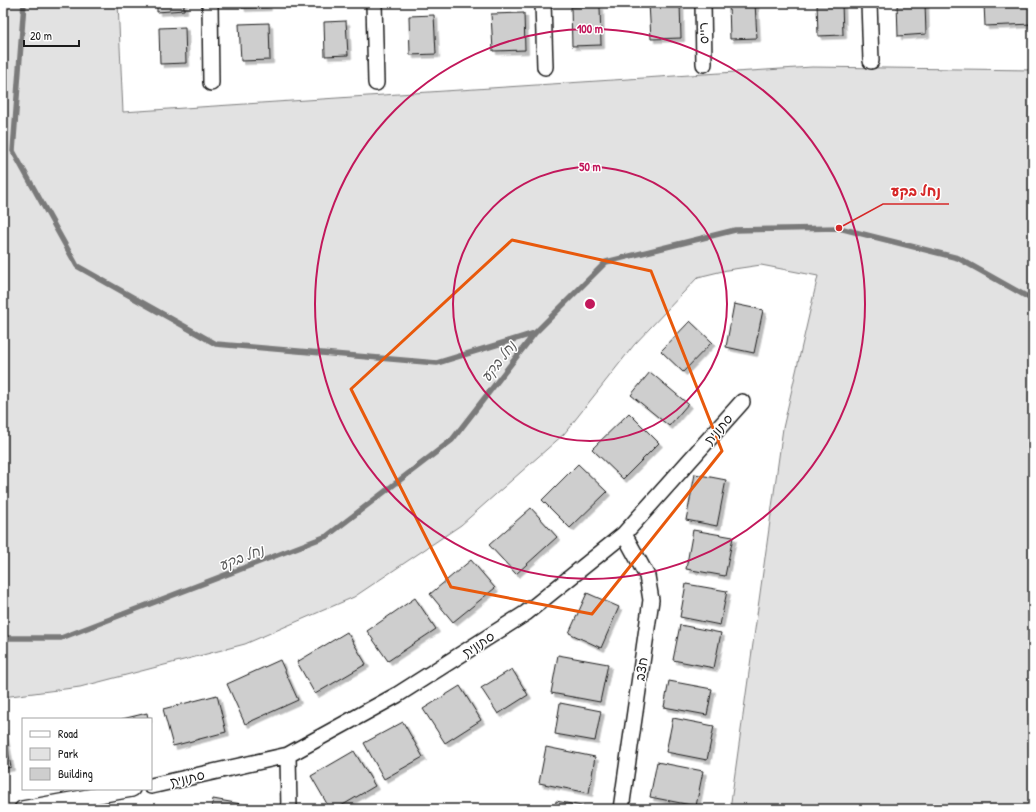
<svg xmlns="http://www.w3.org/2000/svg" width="1036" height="812" font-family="'Patrick Hand','Playpen Sans Hebrew',sans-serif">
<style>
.green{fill:#e2e2e2;stroke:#7f7f7f}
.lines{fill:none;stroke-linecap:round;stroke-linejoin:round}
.stream{stroke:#7a7a7a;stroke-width:5.5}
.building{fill:#cecece;stroke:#1c1c1c;filter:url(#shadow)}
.street-casing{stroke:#1c1c1c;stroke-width:18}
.street{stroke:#fff;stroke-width:15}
.marked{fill:none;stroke:#e8590c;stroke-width:3;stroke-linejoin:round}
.ring{fill:none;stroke:#c2185b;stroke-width:2}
.labels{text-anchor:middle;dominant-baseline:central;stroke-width:3;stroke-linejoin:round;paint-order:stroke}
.street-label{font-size:13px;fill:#1c1c1c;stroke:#fff}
.water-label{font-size:14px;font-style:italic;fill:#5a5a5a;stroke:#fff}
.centre{fill:#c2185b;stroke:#fff;stroke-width:2}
.ring-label{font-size:12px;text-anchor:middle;font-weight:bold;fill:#c2185b;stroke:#fff;stroke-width:3;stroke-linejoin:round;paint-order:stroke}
.leader{fill:none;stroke:#d62828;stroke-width:1.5}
.callout-dot{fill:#d62828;stroke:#fff;stroke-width:1.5}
.callout-label{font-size:14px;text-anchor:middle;font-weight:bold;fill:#d62828;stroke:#fff;stroke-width:3;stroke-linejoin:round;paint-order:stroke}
</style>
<defs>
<filter id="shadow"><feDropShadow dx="3.5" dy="3.5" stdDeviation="0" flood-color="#0004"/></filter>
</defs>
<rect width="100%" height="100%" fill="#fff"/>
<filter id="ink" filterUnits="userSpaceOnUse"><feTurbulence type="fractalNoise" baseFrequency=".025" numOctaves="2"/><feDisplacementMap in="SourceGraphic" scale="8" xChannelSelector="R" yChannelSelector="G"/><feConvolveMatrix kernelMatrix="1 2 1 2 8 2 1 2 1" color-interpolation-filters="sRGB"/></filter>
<g filter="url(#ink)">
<path class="green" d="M3,3H118L123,112L812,67L1033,70V809H730L783,428L818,276L761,265L727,270L698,277L634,345L564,434L461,525L354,597L245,644L80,687L3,697Z"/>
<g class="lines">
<path class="stream" d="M24,3L13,151L77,266L216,344L437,363L535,333
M3,638H61L327,536L452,440L535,333L606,262L735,230L839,228L958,258L1033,300"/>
</g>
<path class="building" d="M157,3H184V10L157,12Z
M241,3H267L268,7L242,8Z
M649,3H680L681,38L651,39Z
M729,3H755L757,38L730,39Z
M817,3H842L843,35L818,36Z
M897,3H925L926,34L898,36Z
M984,3H1033V24L985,26Z
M600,6L601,45L572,46L571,7Z
M524,13L525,50L493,51L491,14Z
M434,15L436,54L410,55L409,16Z
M346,21L348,55L325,56L324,22Z
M269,23L270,60L241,61L239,24Z
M185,27L186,63L160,64L159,28Z
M734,304L763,310L754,353L726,347Z
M690,321L712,342L683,372L661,351Z
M650,372L688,404L669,426L631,395Z
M629,413L659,443L623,479L592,449Z
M578,464L607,492L570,528L542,500Z
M695,474L726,480L717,526L686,520Z
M531,508L557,537L516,574L489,545Z
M693,530L733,537L725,576L686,569Z
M471,560L495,588L453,622L430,594Z
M686,584L727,591L720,625L680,617Z
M587,593L619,607L601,648L569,633Z
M415,598L436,629L388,661L367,631Z
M680,625L721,633L714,668L673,660Z
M347,632L366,664L315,694L297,662Z
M558,655L608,664L600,702L551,693Z
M280,660L298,700L245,724L227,684Z
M512,669L528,695L498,714L481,688Z
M669,681L712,689L707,715L664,707Z
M460,686L481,720L445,743L423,709Z
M217,695L226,732L173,746L163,709Z
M560,703L601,711L595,741L555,734Z
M147,713L148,719H122Z
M673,718L714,726L707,760L666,752Z
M403,722L423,757L384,779L364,743Z
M3,726L11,767L3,769Z
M546,747L595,757L589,793L539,783Z
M354,751L375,786L336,809H330L311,776Z
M657,762L703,771L696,806L650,797Z
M213,799L264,808V809H211Z
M556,801L592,808V809H555Z"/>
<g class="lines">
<defs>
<path id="street" d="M210,3L211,83
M374,3L376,83
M543,3L545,67
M703,3L704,64
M869,3L871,61
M288,755L289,809
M151,786L288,755L397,695L526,613L624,534L742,402
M22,809L132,789
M621,809L651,600L647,576L624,534"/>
</defs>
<use href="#street" class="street-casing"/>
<use href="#street" class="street"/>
</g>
</g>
<path class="marked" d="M512,240L651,271L722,451L592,614L451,587L351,389Z"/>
<g class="ring">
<circle cx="590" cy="304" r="137"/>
<circle cx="590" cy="304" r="275"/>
</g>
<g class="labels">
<g class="street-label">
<text transform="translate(703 33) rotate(-92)">רייס</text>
<text transform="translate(718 429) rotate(-48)">סתונית</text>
<text transform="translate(478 644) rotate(-33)">סתונית</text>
<text transform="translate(641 669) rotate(-82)">חצב</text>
<text transform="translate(187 778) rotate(-13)">סתונית</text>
</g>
<g class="water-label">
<text transform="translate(498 361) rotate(-52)">נחל בקע</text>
<text transform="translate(241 557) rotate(-21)">נחל בקע</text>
</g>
</g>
<circle cx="590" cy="304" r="6" class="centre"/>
<g class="ring-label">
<text x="590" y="33">100 m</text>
<text x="590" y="171">50 m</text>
</g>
<path class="leader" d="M839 228L883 204H949"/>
<circle class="callout-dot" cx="839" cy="228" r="4"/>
<g class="callout-label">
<text x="916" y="196">נחל בקע</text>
</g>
<rect width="1036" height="812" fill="none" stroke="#fff" stroke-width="16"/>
<rect x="8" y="8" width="1020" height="796" fill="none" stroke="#1c1c1c" stroke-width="1.5" filter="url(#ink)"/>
<rect x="22" y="718" width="130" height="72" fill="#ffffff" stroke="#a4a4a4"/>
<rect x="30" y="731" width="20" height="6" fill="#ffffff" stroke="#a4a4a4"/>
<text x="58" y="738" font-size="12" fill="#1c1c1c">Road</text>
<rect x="30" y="748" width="20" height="12" fill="#e2e2e2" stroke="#a4a4a4"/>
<text x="58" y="758" font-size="12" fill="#1c1c1c">Park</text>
<rect x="30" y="768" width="20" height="12" fill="#cecece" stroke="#a4a4a4"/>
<text x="58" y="778" font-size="12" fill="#1c1c1c">Building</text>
<path d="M24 40v6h55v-6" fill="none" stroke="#1c1c1c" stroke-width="2"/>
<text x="30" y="40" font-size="12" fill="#1c1c1c" stroke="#ffffff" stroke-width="3" paint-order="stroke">20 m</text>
</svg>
